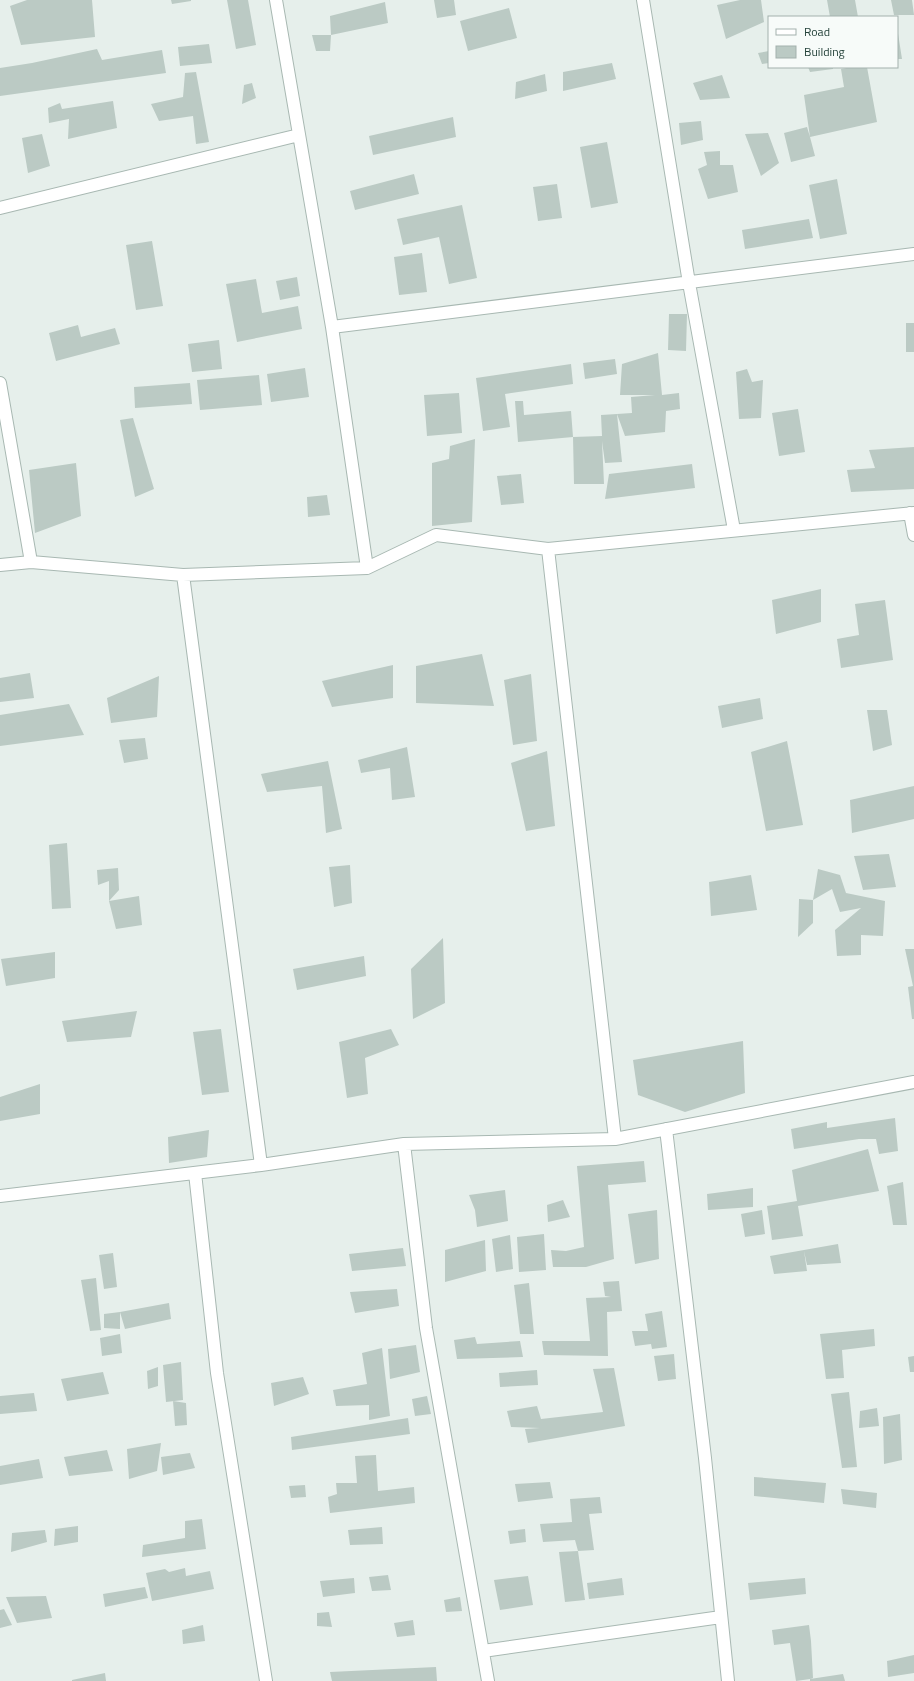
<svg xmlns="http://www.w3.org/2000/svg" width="914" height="1681" font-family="'Titillium Web',sans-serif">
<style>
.building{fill:#bbcac4}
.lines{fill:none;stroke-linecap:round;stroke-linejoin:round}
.street-casing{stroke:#a8b8b2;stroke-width:14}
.street{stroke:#fff;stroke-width:12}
</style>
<rect width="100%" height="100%" fill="#e6efeb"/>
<path class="building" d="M27,0H92L95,37L21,45L10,6Z
M171,0H191V1L172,4Z
M227,0H248L256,45L236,49Z
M434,0H454L456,15L437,18Z
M740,0H761L764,22L726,39L717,5Z
M827,0H855L858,17H830Z
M891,0H912L914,15H894Z
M385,2L388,23L331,35L330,16Z
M509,8L517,38L468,51L460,21Z
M897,27L902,59H897Z
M312,35H331L330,51H316Z
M209,44L212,63L180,66L178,47Z
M97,49L102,60L162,50L166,73L0,96V68L32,63Z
M769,51V63L762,64L758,53Z
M612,63L616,79L563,91V72Z
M808,67H833V69L810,72Z
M852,67H867L877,122L810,137L815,156L791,162L784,133L807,127L810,137L804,95L844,87L841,69Z
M196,72L209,142L196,144L193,116L159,121L151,104L183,97L185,73Z
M545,74L547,91L515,99L516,82Z
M722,75L730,98L700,100L693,83Z
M252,83L256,98L242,104L244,85Z
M113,101L117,128L68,139L69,119L49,123L48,108L60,103L62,109Z
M453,117L456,137L373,155L369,136Z
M701,121L703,140L681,145L679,123Z
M768,133L779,163L761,176L745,134Z
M42,134L50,166L28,173L22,138Z
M607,142L618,203L591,208L580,147Z
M720,151V165H733L738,192L708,199L698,169L707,165L704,152Z
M414,174L419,194L355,210L350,191Z
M837,179L847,234L820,239L809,185Z
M557,184L562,218L538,221L533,187Z
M462,205L477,278L449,284L439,237L403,245L397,219Z
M809,219L813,238L745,249L742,230Z
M152,241L163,306L136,310L126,245Z
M422,253L427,292L399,295L394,257Z
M297,277L300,296L280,300L276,281Z
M256,279L262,313L298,306L302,329L237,342L226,284Z
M669,314H687L686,351L668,350Z
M906,323H914V352H906Z
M78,325L81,337L115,328L120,344L56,361L49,333Z
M219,340L222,369L192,372L188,344Z
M658,353L662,395L679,393L680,409L666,411L665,432L625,436L617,414L632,413L631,397L655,395H620L622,364Z
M615,359L617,374L585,379L583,363Z
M571,364L573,384L505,394L510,427L483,431L476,378Z
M305,368L309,397L271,402L267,374Z
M747,369L752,382L763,380L761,418L739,419L736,372Z
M259,375L262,405L200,410L197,380Z
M190,383L192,404L135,408L134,387Z
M459,393L462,433L427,436L424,395Z
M515,401H523L524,415L571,411L573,437L602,436L601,415L617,414L622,462L605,463L602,441L604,484H574L573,437L518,442Z
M798,409L805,452L779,456L772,413Z
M133,418L154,489L135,497L120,420Z
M475,439L472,522L432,526V463L449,459L450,446Z
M914,447V489L851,492L847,470L875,468L869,450Z
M76,463L81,516L35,533L29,470Z
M692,464L695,488L605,499L609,474Z
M521,474L524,503L501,505L497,476Z
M327,495L330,515L308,517L307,497Z
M821,589V622L776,634L772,600Z
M885,600L893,660L841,668L837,639L859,635L855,604Z
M482,654L494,706L416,703V666Z
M393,665V698L332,707L322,681Z
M30,673L34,698L0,702V678Z
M531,674L537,741L513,745L504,680Z
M159,676L157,717L111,723L107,698Z
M760,698L763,719L722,728L718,706Z
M69,704L84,735L0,746V715Z
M867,710H887L892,745L873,751Z
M145,738L148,759L124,763L119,740Z
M787,741L803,825L766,831L751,752Z
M407,747L415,797L392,800L390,768L361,773L358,760Z
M547,751L555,826L526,831L511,763Z
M328,761L342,829L326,833L322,786L267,792L261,774Z
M914,786V819L852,833L850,800Z
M67,843L71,908L52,909L49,845Z
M889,854L896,887L863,890L854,856Z
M350,865L352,903L334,907L329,867Z
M118,868L119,890L109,901V881L98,885L97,870Z
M818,869L840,875L846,893L885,901L883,936L861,935V955L837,956L835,930L861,908L840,912L832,889L813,900Z
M751,875L757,910L711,916L709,882Z
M139,896L142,925L116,929L109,901Z
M799,899L813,900V923L798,937Z
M443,938L445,1003L413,1019L411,969Z
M905,949H914V1019H912L908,987L913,986Z
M55,952V978L6,986L1,959Z
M364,956L366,976L297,990L293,969Z
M137,1011L131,1037L67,1042L62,1021Z
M221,1029L229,1092L202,1095L193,1032Z
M391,1029L399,1045L365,1058L368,1094L347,1098L339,1042Z
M743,1041L745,1093L685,1112L638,1095L633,1060Z
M40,1084V1114L0,1121V1097Z
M895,1118L898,1151L879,1154L876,1139H859L794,1149L791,1129L827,1122V1128Z
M209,1130L207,1157L169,1163L168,1137Z
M868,1149L879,1191L798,1206L803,1236L772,1240L767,1206L797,1201L792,1170Z
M644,1161L646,1182L608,1185L614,1259L586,1267H553L551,1250L566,1251L584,1247L577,1166Z
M903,1182L907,1225H893L887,1186Z
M753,1188V1207L708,1210L707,1194Z
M505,1190L508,1221L477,1227L475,1210L469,1195Z
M563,1200L570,1217L548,1222L547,1205Z
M657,1210L659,1259L635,1264L628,1214Z
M762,1210L765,1234L745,1237L741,1214Z
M544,1234L546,1270L519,1272L517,1237Z
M510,1235L513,1269L496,1272L492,1239Z
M485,1240L486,1271L445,1282V1250Z
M838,1244L841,1263L807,1265L804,1251L807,1271L774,1274L770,1256Z
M403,1248L406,1266L352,1271L349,1254Z
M113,1253L117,1287L104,1289L99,1255Z
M96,1278L101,1330L90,1331L81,1280Z
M619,1281L622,1311L607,1312L608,1356L544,1355L542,1341H590L586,1298L611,1297L605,1296L603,1282Z
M529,1283L534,1334H520L514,1285Z
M397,1289L399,1306L355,1313L350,1292Z
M169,1303L171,1319L125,1329L120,1312Z
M662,1311L667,1347L652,1349L651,1344L635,1346L632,1331H648L645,1314Z
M120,1312V1329L104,1328V1314Z
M874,1329L875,1346L842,1350L844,1378L826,1379L820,1334Z
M120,1334L122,1353L102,1356L100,1338Z
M475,1337L477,1344L520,1341L523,1357L457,1359L454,1340Z
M416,1345L420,1372L390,1379L388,1349Z
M382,1348L390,1416L369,1420V1405L336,1406L333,1390L367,1384L362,1353Z
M674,1354L676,1379L658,1381L654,1356Z
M914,1356V1372H910L908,1357Z
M181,1362L183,1400L166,1402L163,1365Z
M158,1367V1386L148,1389L147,1371Z
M614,1368L625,1426L528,1443L525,1429L540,1428L511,1427L507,1411L537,1406L541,1419L603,1412L593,1369Z
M537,1370L538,1385L500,1387L499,1373Z
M103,1372L109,1394L67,1401L61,1379Z
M303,1377L309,1394L274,1406L271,1383Z
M849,1392L857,1467L842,1468L831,1394Z
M34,1393L37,1411L0,1414V1396Z
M427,1396L431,1414L415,1416L412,1399Z
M173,1401L186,1403L187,1425L175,1426Z
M877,1408L879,1426L859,1428L860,1411Z
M900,1414L902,1460L884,1464L883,1417Z
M408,1418L410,1434L292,1450L291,1437Z
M161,1443L157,1471L129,1479L127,1449Z
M107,1450L113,1471L69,1476L64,1457Z
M190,1453L195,1468L163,1475L161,1457Z
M376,1455L378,1491L414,1487L415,1503L330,1513L328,1497L337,1494L336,1483H357L355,1456Z
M39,1459L43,1478L0,1485V1466Z
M754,1477L826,1483L824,1503L754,1496Z
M550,1482L553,1498L518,1502L515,1484Z
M305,1485L306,1497L291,1498L289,1486Z
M841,1489L877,1493L876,1508L843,1504Z
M600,1497L602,1513L589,1514L594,1550L578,1551L575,1540L543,1542L540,1524L572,1522L570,1499Z
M202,1519L206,1549L142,1557L143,1545L185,1538V1521Z
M78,1526V1542L54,1546L55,1529Z
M382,1527L383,1544L350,1545L348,1530Z
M525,1529L526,1542L510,1544L508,1531Z
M45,1530L47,1542L11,1552L12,1533Z
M578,1551L585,1600L565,1602L559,1552Z
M185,1568L186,1576L210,1571L214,1589L152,1601L146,1573L165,1569L169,1572Z
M388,1575L391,1590L372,1591L369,1577Z
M528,1576L533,1605L500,1610L494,1580Z
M354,1578L355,1593L323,1597L320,1581Z
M622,1578L624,1595L589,1599L587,1583Z
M805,1578L806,1594L750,1600L748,1583Z
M145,1587L148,1598L105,1607L103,1594Z
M46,1596L52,1618L17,1623L6,1597Z
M460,1597L462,1611L446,1612L444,1600Z
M4,1609L12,1625L0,1628V1610Z
M329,1612L332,1627L317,1626V1613Z
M413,1620L415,1635L397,1637L394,1623Z
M203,1625L205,1641L183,1644L182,1630Z
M809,1625L811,1641L813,1678L810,1679L843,1674L845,1681H810V1679L796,1681L790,1643L774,1645L772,1630Z
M914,1655V1673L888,1677L887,1661Z
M436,1667L437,1681H332L330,1672Z
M105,1673L106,1681H72V1680Z"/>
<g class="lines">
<defs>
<path id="street" d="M276,0L332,327L367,568
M643,0L689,283L734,530
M0,208L299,135
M332,327L914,254
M0,383L31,562
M910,513L914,535
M548,549L615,1139
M0,565L31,562L183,575L367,568L436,535L548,549L914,513
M183,575L261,1165
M666,1129L705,1458L728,1681
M404,1144L426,1328L488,1681
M195,1173L217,1373L266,1681
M0,1196L261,1165L404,1144L615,1139L914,1082
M483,1651L721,1617"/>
</defs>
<use href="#street" class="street-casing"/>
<use href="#street" class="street"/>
</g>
<rect x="768" y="16" width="130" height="52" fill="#f7fbf9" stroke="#a3b1ad"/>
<rect x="776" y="29" width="20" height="6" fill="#ffffff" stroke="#a3b1ad"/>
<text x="804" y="36" font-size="12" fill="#24423a">Road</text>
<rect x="776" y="46" width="20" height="12" fill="#bbcac4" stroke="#a3b1ad"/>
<text x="804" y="56" font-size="12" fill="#24423a">Building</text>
</svg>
